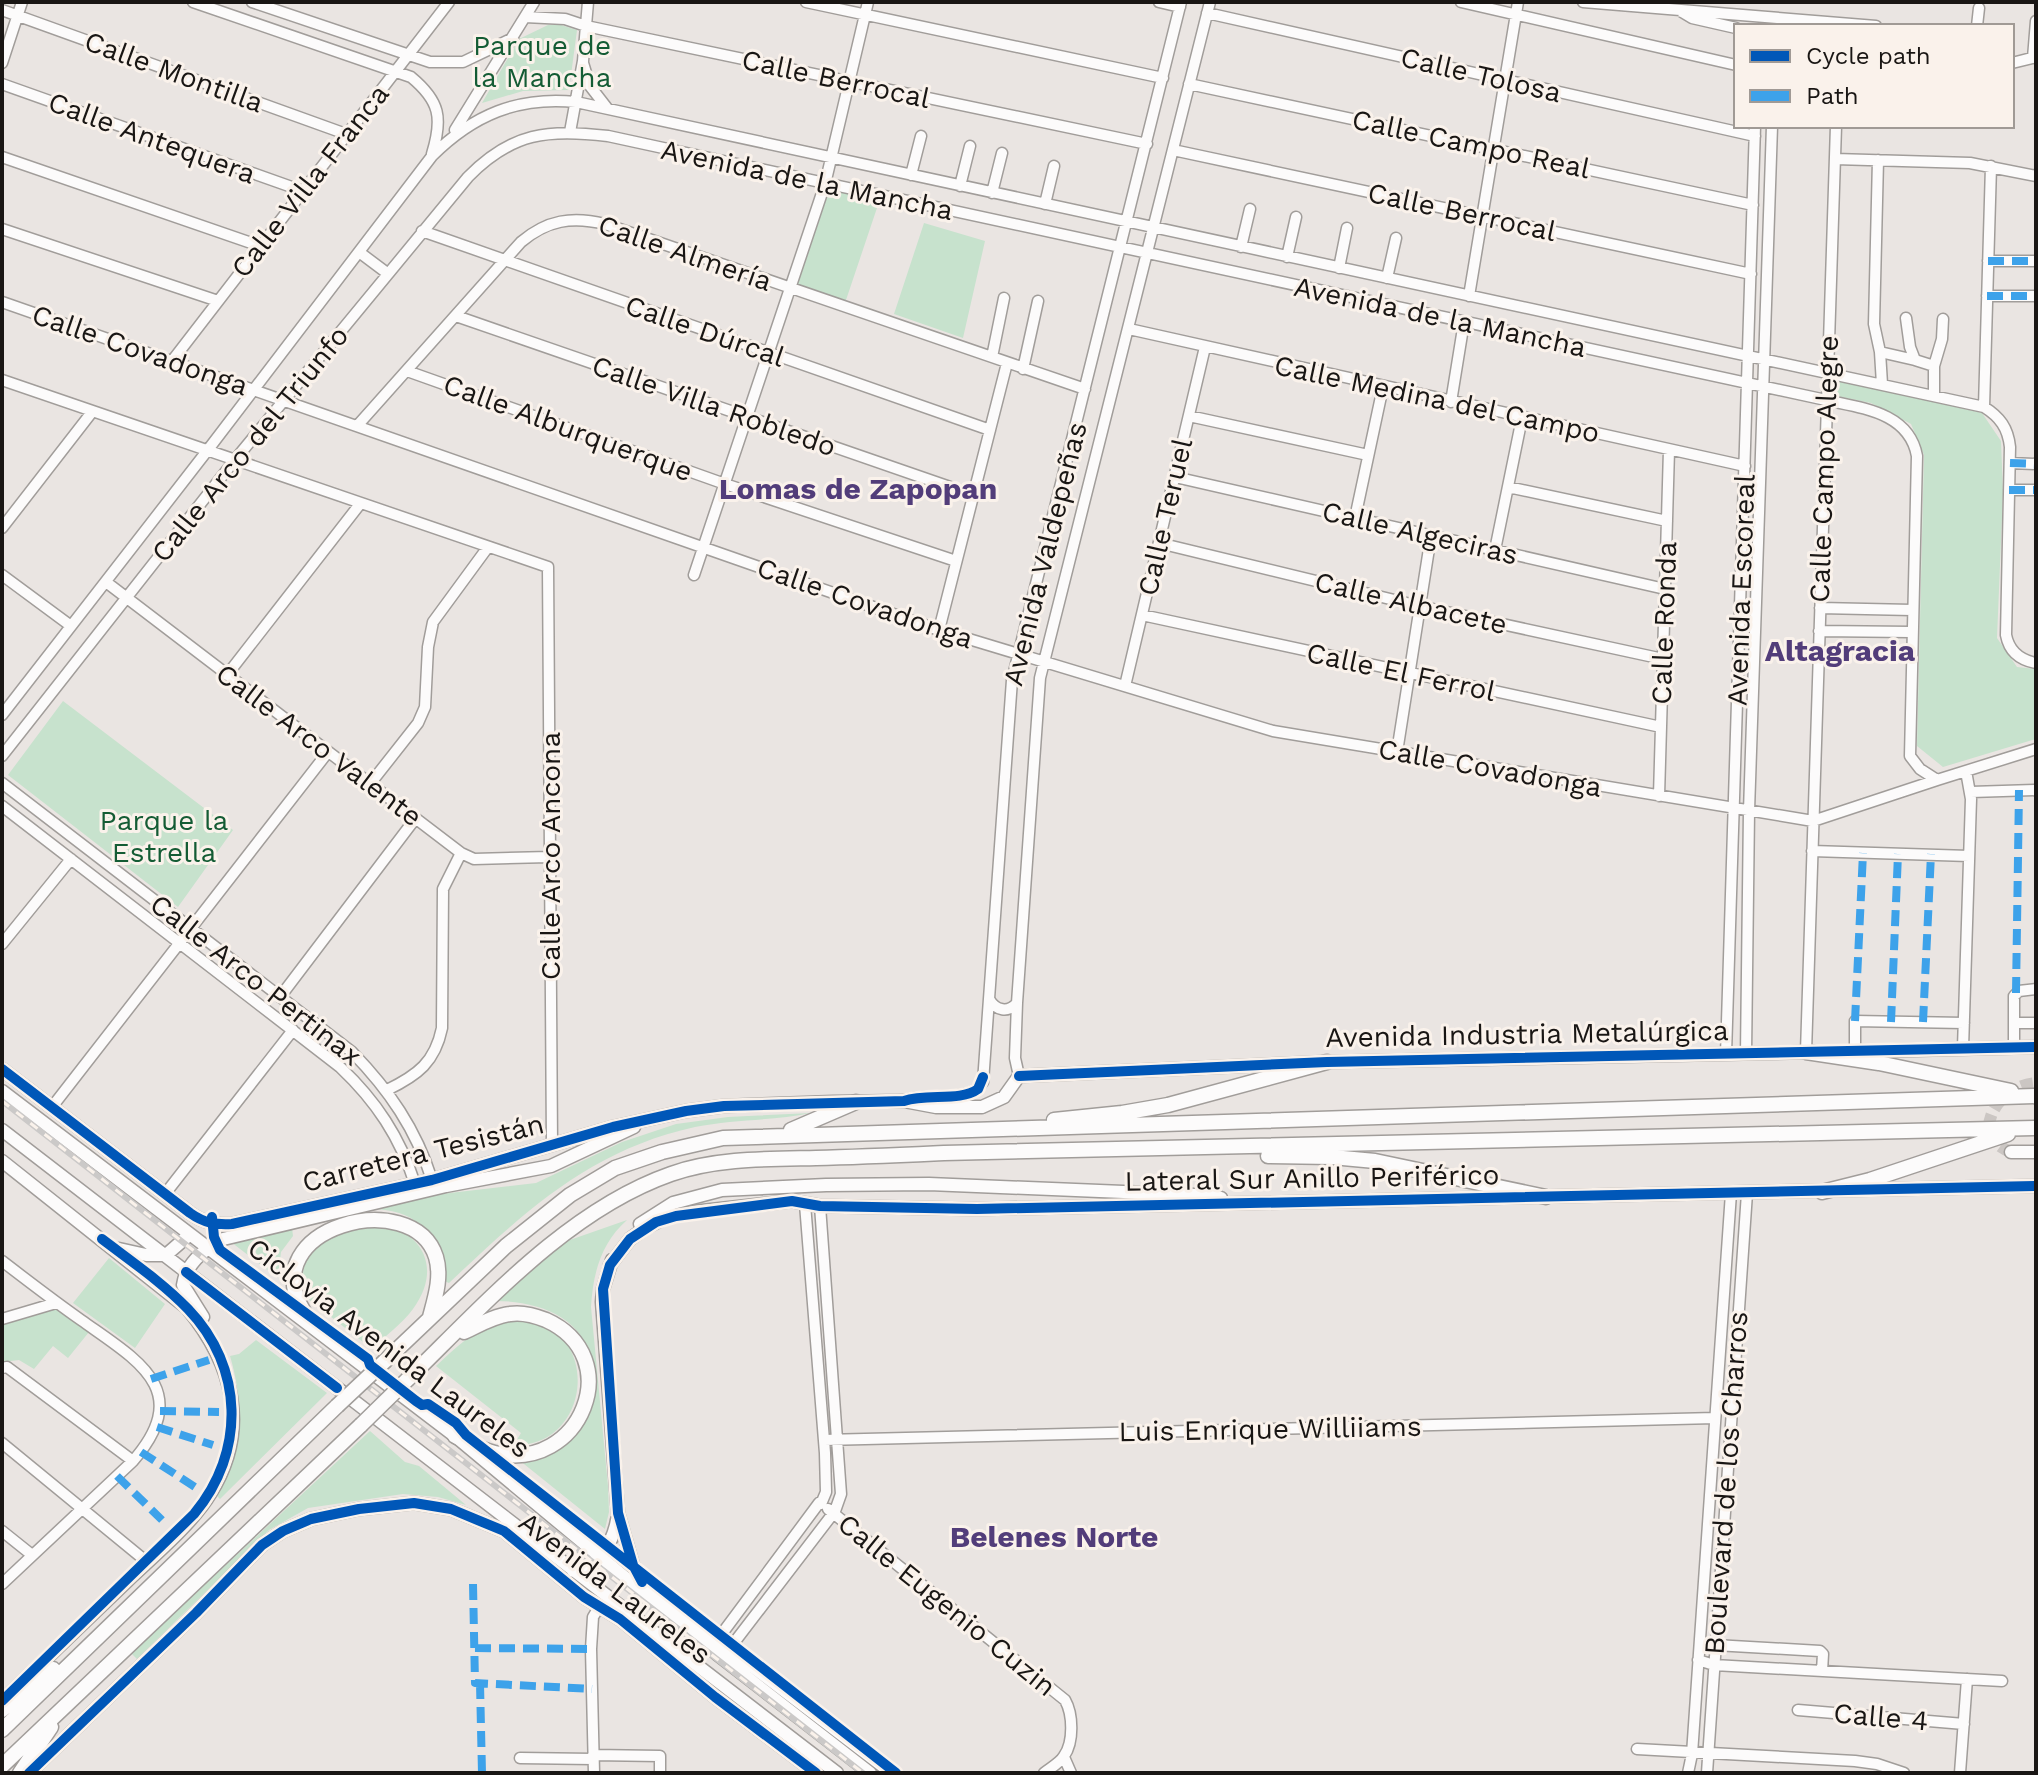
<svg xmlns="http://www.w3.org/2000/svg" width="2038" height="1775" font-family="'Work Sans',sans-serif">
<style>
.green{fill:#c7e2cd}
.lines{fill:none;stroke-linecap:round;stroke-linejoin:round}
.major-tunnel{stroke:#cbc6c3;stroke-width:12;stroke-dasharray:12 6;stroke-linecap:butt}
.minor-casing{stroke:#a19d9a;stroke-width:13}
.major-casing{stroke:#a19d9a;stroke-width:15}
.highway-casing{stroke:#a19d9a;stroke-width:17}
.minor{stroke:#fcfbfb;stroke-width:10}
.major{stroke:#fcfbfb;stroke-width:12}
.highway{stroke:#fcfbfb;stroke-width:14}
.rail-casing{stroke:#cbc9c8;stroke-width:6}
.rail{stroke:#faf2eb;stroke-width:3;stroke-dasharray:9;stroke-linecap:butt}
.highway-bridge-casing{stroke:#a19d9a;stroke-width:17;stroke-linecap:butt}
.highway-bridge{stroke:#fcfbfb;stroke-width:14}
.quiet{stroke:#3da2ea;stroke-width:8;stroke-dasharray:16 8;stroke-linecap:butt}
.cycleway-casing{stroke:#faf2eb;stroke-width:15}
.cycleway{stroke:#0057b8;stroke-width:10}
.labels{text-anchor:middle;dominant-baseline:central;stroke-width:6;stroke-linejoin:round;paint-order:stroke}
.park-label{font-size:28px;fill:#145c34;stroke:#faf2eb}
.street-label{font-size:28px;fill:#191614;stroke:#faf2eb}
.neighbourhood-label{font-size:30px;font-weight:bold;fill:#523d7a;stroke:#faf2eb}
</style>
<rect width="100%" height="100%" fill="#eae5e2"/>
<path class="green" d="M548,25H561L577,30L569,90L523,91L482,103L519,39Z
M828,188L880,199L845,303L795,288Z
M924,223L985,241L963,338L894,314Z
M1834,379L1982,413L2001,441L2003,493L1997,638L2017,667L2036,669V739L1943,767L1917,746L1924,455L1911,424L1871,403L1832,395Z
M63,701L233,830L178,907L8,775Z
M811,1113C773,1121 734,1119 695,1127C590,1150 524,1212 449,1283L444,1281C435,1239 426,1213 377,1209L441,1194L536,1183L622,1142L676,1124L728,1117Z
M627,1220C601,1243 593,1273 591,1307L608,1486L609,1512L605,1529L519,1460C563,1457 586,1432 590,1389C591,1381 592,1372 591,1364C586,1317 537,1301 497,1301L551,1251L567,1241Z
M374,1224C423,1229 443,1268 413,1309C402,1324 385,1336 372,1349L307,1298C290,1243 331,1235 374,1224Z
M292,1228L293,1236L281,1252L278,1278L231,1242Z
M109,1258L165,1304L135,1348L73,1303Z
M54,1307L89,1332L68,1358L53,1346L34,1369L19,1360L2,1362V1323Z
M516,1318C524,1320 533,1320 541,1323C588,1342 589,1410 549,1436C540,1442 529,1444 519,1446L515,1443L521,1433L436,1366C465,1339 477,1327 516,1318Z
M256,1340L327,1393L220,1499L217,1496C244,1452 244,1404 230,1356L239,1354Z
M370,1431L405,1462L419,1466L466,1505L438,1497L403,1494L308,1508L269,1530L137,1659L131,1653Z"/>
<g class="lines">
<path class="major-tunnel" d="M2011,1152C1967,1136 1997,1086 2036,1083"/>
<defs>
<path id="minor" d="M193,2L411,77C440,101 443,118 432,154
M252,2L430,62H463L513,38
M806,2L1163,78
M1159,2L1180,7
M1461,2L1736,65
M1583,2L1876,26
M2,10L346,134
M1682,12L1692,18L1736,28
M1207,13L1755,136
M525,17L565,19L586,26L1147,144
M1977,26L1979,8
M2033,58L2036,21
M2,63L22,2
M583,63L590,86L607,108
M2012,63L2036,57
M2,84L303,191
M1189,84L1753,205
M455,130L534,2
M570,132L583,61L588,2
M1173,150L1751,274
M2,157L260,246
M1835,159L1970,163L2036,176
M1878,160L1874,324L1880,352L1882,384
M911,175L921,136
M960,186L970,146
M992,193L1002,153
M1045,204L1054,166
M2,229L218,301
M422,231L990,430
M1241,247L1250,209
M359,252L387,273
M1287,257L1296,217
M1988,261H2036
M1339,268L1347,228
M1387,278L1396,238
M1469,296L1518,2
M1987,296H2036
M2,302L939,630L1273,731L1813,821L1937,780
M456,316L973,495
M1906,318L1910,347L1915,360L1934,366
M1129,329L1745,466
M1880,352L1915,360
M992,357L1004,298
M172,361L449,2
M1023,369L1038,301
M407,371L725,484L956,561
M2,380L548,567L552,1145
M1934,394V366L1942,339L1943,319
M1451,402L1464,322
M1984,407L1991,166
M1189,416L1368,455
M357,426L521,242C547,220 572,216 605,224L1085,389
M2010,463L2036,464
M1175,477L1665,589
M1508,487L1667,521
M2009,490H2036
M1355,518L1383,387
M2,528L92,412
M1159,543L1419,606L1663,659
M1495,550L1522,418
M2,575L71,626
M694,575L825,184L868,2
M106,582L461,853L474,859L549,857
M1820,608L1912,610
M1142,615L1661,727
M939,630L1007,363
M1819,631L1911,632
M227,675L360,504
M1125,686L1205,347
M2,715L207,451L432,156C473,115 518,96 576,102L1984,407C2000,417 2008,428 2010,447L2006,635C2009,651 2020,660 2036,663
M1397,752L1431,536
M2,756L234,461L468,177C512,132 548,129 608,136L1826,400C1861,408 1909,412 1917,456L1910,756L1920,769L1937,780L2036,749
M2,783L352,1052C389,1090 416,1129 432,1180
M370,784L418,723L425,707L428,647L433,622L488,547
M1971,792L2036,790
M1659,796L1669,450
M2,806L340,1067C376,1101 400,1137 415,1184
M1812,851L1969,856
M2,944L71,859
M280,997L415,819
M989,999C996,1011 1008,1013 1017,1003
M2014,1023H2036
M2014,1047V996L2019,991L2036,989
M1963,1048L1971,799L1966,771
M1855,1051V1021L1964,1023
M1806,1052L1836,126
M1726,1054L1755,126
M1746,1054L1749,811L1772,126
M1019,1076L1015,1058L1017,1003L1040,678L1210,2
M387,1090C418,1075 435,1062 442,1028L443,889L461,853
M906,1100C930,1092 970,1104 983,1082L1012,680L1181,2
M52,1107L328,752
M165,1194L293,1030
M2,1261C28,1281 54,1301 81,1320C137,1360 195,1390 133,1461L2,1584
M2,1319L56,1303
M2,1368L7,1367L133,1461
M824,1440L1715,1418
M2,1443L147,1562
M828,1509L1065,1700C1073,1714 1074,1742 1064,1756C1060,1763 1050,1768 1044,1773
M2,1531L32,1555
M718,1639L819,1503L821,1504L826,1492L825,1453L805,1204
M1700,1641L1715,1645L1820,1651L1823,1654L1822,1671
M730,1648L835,1511L841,1494L820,1206
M1698,1660L1714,1665L2002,1681
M1798,1710L1964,1724
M1637,1749L1855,1761L1877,1764L1904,1773
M593,1755L660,1756V1773
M1064,1757L1071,1773
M520,1758L593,1759
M594,1773L591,1649L593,1617L599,1607
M1688,1773L1692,1754L1731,1193
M1707,1773L1747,1193
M1960,1773L1967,1679"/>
<path id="major" d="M1832,1052L2036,1047
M2,1069L190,1213C204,1223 216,1225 232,1224L432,1180L613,1127L686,1111L724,1106L833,1102L904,1101L936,1107H982L1004,1097L1019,1076L1327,1062L1814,1052
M2,1091L455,1436L717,1654L870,1773
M2,1130L837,1773
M2011,1152H2036
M2,1161L187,1308C233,1364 251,1429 210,1494C192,1524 151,1558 126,1582C84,1622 43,1662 2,1701
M640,1224L673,1203L722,1190L826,1185L929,1184L1195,1195L1221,1198
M119,1249L146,1255H166L189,1235
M612,1260L603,1289L602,1302L618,1513L633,1565L642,1582
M610,1265L630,1239L647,1227L665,1218L693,1212L792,1201L820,1206L977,1209L2036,1186
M203,1317L183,1285C186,1264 202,1252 219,1240L446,1186L551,1166L634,1127
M573,1571C598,1567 613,1543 617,1520
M646,1585L892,1773
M29,1773L196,1613L262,1545L283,1531L311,1519L359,1509L414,1503L451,1509L504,1531L584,1597L620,1619L715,1697L816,1773"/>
<path id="highway" d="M1806,1052L1879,1063L2011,1091
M1054,1120L1122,1113L1168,1105L1327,1062
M791,1130L856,1102
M1268,1156L1332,1157L1375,1161L1546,1197
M1822,1192L1870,1180L2008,1134
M325,1335C318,1328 309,1321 304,1312C252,1227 413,1185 436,1257C442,1277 435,1298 430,1317
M385,1361L506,1246L570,1195L615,1168L662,1152L723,1138L2036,1096
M408,1379C485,1304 568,1210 671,1174C716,1158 769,1159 816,1158C859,1157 901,1155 944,1153L2036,1128
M455,1436C468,1442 481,1450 495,1453C581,1473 628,1357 546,1320C536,1316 522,1312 510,1314C494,1316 479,1325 464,1332
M2,1710L53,1669
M2,1730L337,1406
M2,1766L361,1425
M20,1773L51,1727"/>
</defs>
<use href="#minor" class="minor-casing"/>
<use href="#major" class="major-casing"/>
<use href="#highway" class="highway-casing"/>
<use href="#minor" class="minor"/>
<use href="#major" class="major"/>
<use href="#highway" class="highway"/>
<defs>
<path id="rail" d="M2,1101L863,1773"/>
</defs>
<use href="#rail" class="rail-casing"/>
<use href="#rail" class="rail"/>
<defs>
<path id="highway-bridge" d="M337,1406L385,1361
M361,1425L408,1379"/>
</defs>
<use href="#highway-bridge" class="highway-bridge-casing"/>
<use href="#highway-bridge" class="highway-bridge"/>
<path class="quiet" d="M1988,261H2036
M1987,296H2036
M2010,463L2036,464
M2009,490H2036
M2016,993L2019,790
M1855,1021L1863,853
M1891,1022L1898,854
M1923,1022L1931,854
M151,1379L209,1360
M160,1411L219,1412
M157,1427L213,1445
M141,1452L195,1487
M117,1476L162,1520
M473,1584L475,1683L592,1689
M475,1648L591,1649
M480,1683L482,1773"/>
<defs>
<path id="cycleway" d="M2,1069L190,1213C204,1223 216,1225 232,1224L432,1180L613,1127L686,1111L724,1106L904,1101C927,1093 960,1102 978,1089L983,1077
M1019,1076L1327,1062L2036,1047
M212,1217L214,1237L220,1250L368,1359L370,1365L416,1401L422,1405L428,1404L456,1423L466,1435L896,1773
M186,1272L337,1388
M642,1582L633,1565L618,1513L603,1289L610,1265L630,1239L656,1222L676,1216L792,1201L820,1206L977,1209L2036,1186
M2,1701L194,1514C246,1452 244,1367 188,1309C163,1283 131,1261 102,1239
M29,1773L196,1613L262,1545L283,1531L311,1519L359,1509L414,1503L451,1509L504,1531L584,1597L620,1619L715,1697L816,1773"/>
</defs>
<use href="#cycleway" class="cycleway-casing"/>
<use href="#cycleway" class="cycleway"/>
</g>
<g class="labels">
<g class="park-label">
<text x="542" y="45">Parque de<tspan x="542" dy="32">la Mancha</tspan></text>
<text x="164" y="820">Parque la<tspan x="164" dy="32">Estrella</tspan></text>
</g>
<g class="street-label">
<text transform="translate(174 72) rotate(20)">Calle Montilla</text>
<text transform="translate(1481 75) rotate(13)">Calle Tolosa</text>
<text transform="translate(836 79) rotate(12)">Calle Berrocal</text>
<text transform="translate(152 138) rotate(20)">Calle Antequera</text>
<text transform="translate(1471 144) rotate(12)">Calle Campo Real</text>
<text transform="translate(807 180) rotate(12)">Avenida de la Mancha</text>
<text transform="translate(310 181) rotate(-52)">Calle Villa Franca</text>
<text transform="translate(1462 212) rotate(12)">Calle Berrocal</text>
<text transform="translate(685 253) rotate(19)">Calle Almería</text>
<text transform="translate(1440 317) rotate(12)">Avenida de la Mancha</text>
<text transform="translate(705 331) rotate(19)">Calle Dúrcal</text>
<text transform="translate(140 350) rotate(19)">Calle Covadonga</text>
<text transform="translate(1437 399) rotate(12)">Calle Medina del Campo</text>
<text transform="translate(714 406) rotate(19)">Calle Villa Robledo</text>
<text transform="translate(568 428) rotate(20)">Calle Alburquerque</text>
<text transform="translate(250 444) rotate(-51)">Calle Arco del Triunfo</text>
<text transform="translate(1824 469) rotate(-88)">Calle Campo Alegre</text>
<text transform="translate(1165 517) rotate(-77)">Calle Teruel</text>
<text transform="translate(1420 533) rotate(13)">Calle Algeciras</text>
<text transform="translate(1045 554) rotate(-76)">Avenida Valdepeñas</text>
<text transform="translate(1741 590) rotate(-88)">Avenida Escoreal</text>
<text transform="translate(865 603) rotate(19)">Calle Covadonga</text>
<text transform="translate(1411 603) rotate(13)">Calle Albacete</text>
<text transform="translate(1664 623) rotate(-88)">Calle Ronda</text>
<text transform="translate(1401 672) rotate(12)">Calle El Ferrol</text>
<text transform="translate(319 745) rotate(37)">Calle Arco Valente</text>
<text transform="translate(1490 768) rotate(10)">Calle Covadonga</text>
<text transform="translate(550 856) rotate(-90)">Calle Arco Ancona</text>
<text transform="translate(256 980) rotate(38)">Calle Arco Pertinax</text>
<text transform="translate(1527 1034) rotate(-1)">Avenida Industria Metalúrgica</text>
<text transform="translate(423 1153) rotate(-14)">Carretera Tesistán</text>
<text transform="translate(1312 1178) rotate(-1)">Lateral Sur Anillo Periférico</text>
<text transform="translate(389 1348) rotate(37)">Ciclovia Avenida Laureles</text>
<text transform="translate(1270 1429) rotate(-1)">Luis Enrique Williiams</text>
<text transform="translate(1726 1483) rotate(-86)">Boulevard de los Charros</text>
<text transform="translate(615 1588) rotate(37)">Avenida Laureles</text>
<text transform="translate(947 1605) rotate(39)">Calle Eugenio Cuzin</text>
<text transform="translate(1881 1717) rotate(5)">Calle 4</text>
</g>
<g class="neighbourhood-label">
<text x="858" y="488">Lomas de Zapopan</text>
<text x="1840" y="650">Altagracia</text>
<text x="1054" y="1536">Belenes Norte</text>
</g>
</g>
<rect width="2038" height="1775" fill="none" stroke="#191614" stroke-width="8"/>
<rect x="1734" y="24" width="280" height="104" fill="#faf2eb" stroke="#a09a95" stroke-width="2"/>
<rect x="1750" y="50" width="40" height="12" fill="#0057b8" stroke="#a09a95" stroke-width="2"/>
<text x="1806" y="64" font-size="24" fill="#191614">Cycle path</text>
<rect x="1750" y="90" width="40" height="12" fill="#3da2ea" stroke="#a09a95" stroke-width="2"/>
<text x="1806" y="104" font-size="24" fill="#191614">Path</text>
</svg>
